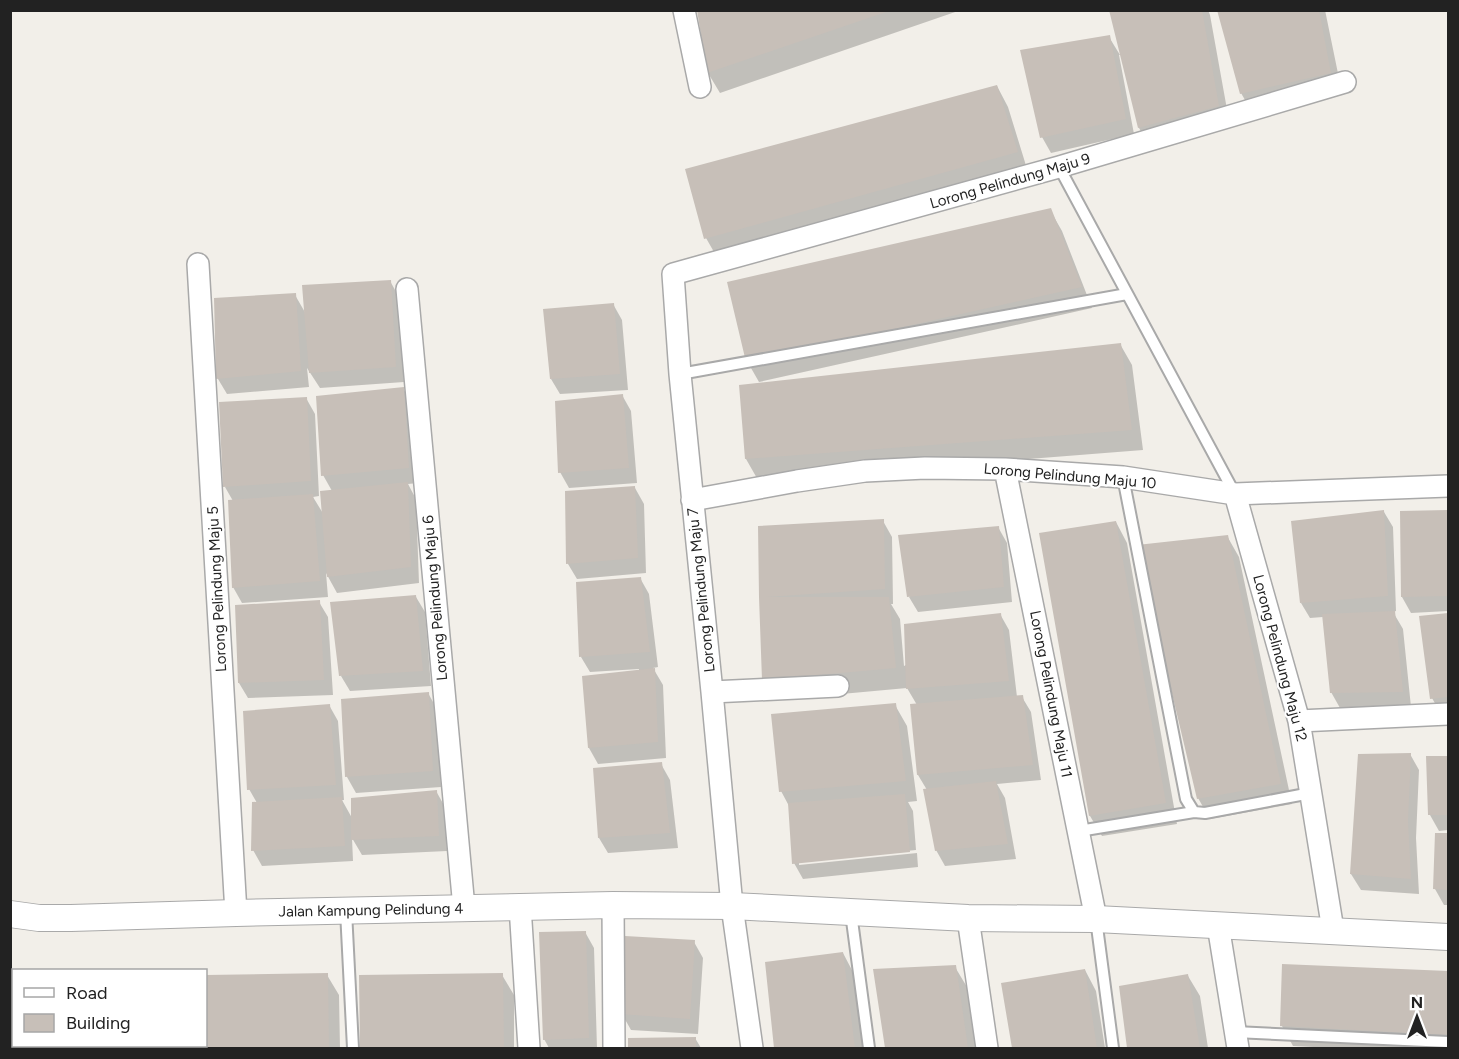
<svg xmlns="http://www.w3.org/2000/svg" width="1459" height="1059" font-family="Figtree,sans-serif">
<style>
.shadow{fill:#0003}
.building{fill:#c7bfb8}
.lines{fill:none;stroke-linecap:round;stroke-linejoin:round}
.service-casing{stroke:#a9a9a9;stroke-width:14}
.minor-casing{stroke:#a9a9a9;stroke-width:24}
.tertiary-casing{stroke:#a9a9a9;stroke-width:28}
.service{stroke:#fff;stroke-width:10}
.minor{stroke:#fff;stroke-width:21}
.tertiary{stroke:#fff;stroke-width:26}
.labels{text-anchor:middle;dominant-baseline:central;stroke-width:4.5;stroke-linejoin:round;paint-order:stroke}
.street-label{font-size:15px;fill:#222;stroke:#fff}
</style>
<rect width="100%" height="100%" fill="#f2efe9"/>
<path class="shadow" d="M698,10H961L720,93L708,73Z
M1111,10H1208L1210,15L1230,126L1151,148L1139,128Z
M1218,10H1325L1342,93L1253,114L1241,93Z
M1109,37L1120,55H1119L1134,134L1051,153L1042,137Z
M997,86L1008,107L1028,172L718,259L706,238Z
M1050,210L1062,231L1092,308L759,382L747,361Z
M390,281L399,297L404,382L320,388L307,368L309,387L227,394L218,379L215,300L295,295L306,314Z
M613,304L622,320L628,390L560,394L551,379Z
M1120,344L1132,365L1143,450L758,480L746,459L741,386Z
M403,388L412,404L418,483L408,484L416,499L419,583L337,593L326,573L328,597L242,603L233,587V501L225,487L306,398L315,414L319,496L313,497L324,515L332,491L323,475Z
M622,395L631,411L637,483L569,488L560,472Z
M635,488L644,504L646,573L577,579L568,564L567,493Z
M1384,512L1393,527L1396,611L1393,612L1403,629L1411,707L1340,708L1331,692L1323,617L1310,618L1301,603Z
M1401,512H1448V611L1411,613L1402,597Z
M883,521L892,537L893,604H891L900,619L904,666L1000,614L1009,630L1017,697H1022L1031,712L1041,780L997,784L1005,798L1016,859L945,866L936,850L927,790L918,775L917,705L907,688L776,700L764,679L760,597Z
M1116,522L1127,543L1177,824L1102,836L1090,816Z
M998,527L1007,543L1012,602L918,612L909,597Z
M1227,536L1239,557L1292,804L1210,819L1198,798Z
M640,578L649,594L658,667L653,668L663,685L666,758L598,764L589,748L583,677L639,671V669L590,672L581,657Z
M416,597L425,612L431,686L350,691L341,676Z
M319,602L328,617L333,695L248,698L239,683Z
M1448,615V713L1441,714L1432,698L1421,618Z
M428,693L437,709L441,787L356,793L347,777L342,701Z
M329,705L338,721L344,800H342L352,818L436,791L445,807L447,851L362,855L352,838L353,861L262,866L253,850L257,803L249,789Z
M895,705L907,726L917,801L908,802L913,811L916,850L799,862V865L917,853L918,867L803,879L794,863L789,806L781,791Z
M1410,754L1419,770L1416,838L1419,894L1361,890L1351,874Z
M1448,757V830L1439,831L1430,815L1428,758Z
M661,764L670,780L678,848L608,853L599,838Z
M1437,834H1448V905H1444L1435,889Z
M585,932L594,948L597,1048H549L544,1039Z
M694,942L703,958L698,1034L631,1030L622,1014Z
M843,953L854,974L864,1048H775L767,964Z
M1284,965L1448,973V1048H1333L1293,1046L1282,1026Z
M955,967L967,987L976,1048H886L875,971Z
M1085,970L1096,991L1105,1048H1013L1003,984Z
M327,975L339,995L340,1048H31V1046H206V976Z
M502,975L514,995V1048H361L360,976Z
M1188,976L1200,996L1208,1048H1129L1120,987Z
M695,1038L701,1048H629V1040Z"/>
<path class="building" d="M697,10H889V11L707,73Z
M1109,10H1202L1219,106L1138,128Z
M1217,10H1319L1331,73L1240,94Z
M1110,35L1126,119L1040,138L1020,50Z
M997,85L1018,152L704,239L685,169Z
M1051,208L1082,287L746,362L727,282Z
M391,280L396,367L309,373L302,285Z
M296,293L301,371L216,379L214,298Z
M614,303L620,374L550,379L543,309Z
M1121,343L1132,430L745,459L739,385Z
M404,387L409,468L321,476L316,396Z
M623,394L629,468L558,473L555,401Z
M307,397L311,481L223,487L219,402Z
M408,482L411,567L327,577L320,491Z
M635,486L638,558L566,564L565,491Z
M313,494L320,581L232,588L228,500Z
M1384,510L1388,596L1300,603L1291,521Z
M1448,510V596L1401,597L1400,511Z
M884,519L885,589L766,597H889L896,668L762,680L759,597L758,526Z
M1116,521L1166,803L1089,816L1039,533Z
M999,526L1004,587L907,597L898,535Z
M1228,535L1281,784L1197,799L1137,545Z
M641,577L650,652L579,657L576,582Z
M416,595L423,671L339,676L330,602Z
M320,600L324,680L238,683L235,605Z
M1395,611L1403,692L1330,693L1322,614Z
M1001,613L1009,681L906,689L904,624Z
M1448,613V697L1430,699L1419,616Z
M655,668L658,742L588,748L582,676Z
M429,692L433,771L345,777L341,699Z
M1023,695L1033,765L917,775L910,704Z
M896,703L906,781L779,792L771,714Z
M330,704L336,785L247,790L243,711Z
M1411,753L1408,821L1411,879L1350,874L1358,754Z
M1426,756H1448V815H1428Z
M662,762L670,833L598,838L593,768Z
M996,781L1008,844L935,851L923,789Z
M437,790L439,836L351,840V798Z
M905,794L910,852L792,864L788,803Z
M342,797L345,846L251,851L252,802Z
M1435,833H1448V890L1433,889Z
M586,931L589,1038L543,1040L539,932Z
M625,936L695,940L690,1019L620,1014Z
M843,952L855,1048H774L765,962Z
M1282,964L1448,971V1035L1280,1026Z
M956,965L968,1048H885L873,969Z
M1085,969L1097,1048H1012L1001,983Z
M328,973L329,1048H30V1046H206V975Z
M503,973L504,1048H360L359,975Z
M1188,974L1200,1048H1127L1119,986Z
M696,1037V1048H628V1038Z"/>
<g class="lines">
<defs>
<path id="service" d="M1059,167L1235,494
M680,374L1127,294
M1123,477L1186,799L1194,812L1205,813L1311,793
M1079,831L1194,812
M346,911L353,1048
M851,913L869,1048
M1096,919L1113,1048
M1235,1032L1448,1042"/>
<path id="minor" d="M684,10L700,87
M198,264L236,913
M407,289L464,908
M1005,469L1096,919
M1235,494L1299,721L1333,930
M692,500L797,481L865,471L925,468L1005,469L1123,477L1235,494L1448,486
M712,692L838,686
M1299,721L1448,714
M613,905L614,1048
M520,906L529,1048
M968,918L987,1048
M1218,925L1238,1048
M752,1048L732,906L712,692L680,374L673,274L1059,167L1345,82"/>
<path id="tertiary" d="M10,914L39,918H71L236,913L613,905L732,906L968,918L1096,919L1448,937"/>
</defs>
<use href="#service" class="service-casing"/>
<use href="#minor" class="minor-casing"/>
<use href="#tertiary" class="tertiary-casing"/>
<use href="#service" class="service"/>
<use href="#minor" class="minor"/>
<use href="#tertiary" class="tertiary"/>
</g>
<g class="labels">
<g class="street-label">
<text transform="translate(1010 181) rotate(-16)">Lorong Pelindung Maju 9</text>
<text transform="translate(1070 476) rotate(5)">Lorong Pelindung Maju 10</text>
<text transform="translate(217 589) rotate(-93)">Lorong Pelindung Maju 5</text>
<text transform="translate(701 590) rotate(-96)">Lorong Pelindung Maju 7</text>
<text transform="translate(435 598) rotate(-95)">Lorong Pelindung Maju 6</text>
<text transform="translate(1280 658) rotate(75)">Lorong Pelindung Maju 12</text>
<text transform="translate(1051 694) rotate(79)">Lorong Pelindung Maju 11</text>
<text transform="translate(371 910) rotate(-1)">Jalan Kampung Pelindung 4</text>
</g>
</g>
<rect width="1459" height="1059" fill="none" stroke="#222222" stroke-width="24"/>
<rect x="12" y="969" width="195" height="78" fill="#ffffff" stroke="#a7a7a7" stroke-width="1.5"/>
<rect x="24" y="988" width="30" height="9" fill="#ffffff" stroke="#a7a7a7" stroke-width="1.5"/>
<text x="66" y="999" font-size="18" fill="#222222">Road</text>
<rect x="24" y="1014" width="30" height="18" fill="#c7bfb8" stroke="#a7a7a7" stroke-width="1.5"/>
<text x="66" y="1029" font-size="18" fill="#222222">Building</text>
<g transform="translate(1417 1017)" stroke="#ffffff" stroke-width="4.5" paint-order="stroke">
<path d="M0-4.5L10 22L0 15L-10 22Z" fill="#222222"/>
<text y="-9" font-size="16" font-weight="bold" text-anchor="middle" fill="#222222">N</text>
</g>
</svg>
